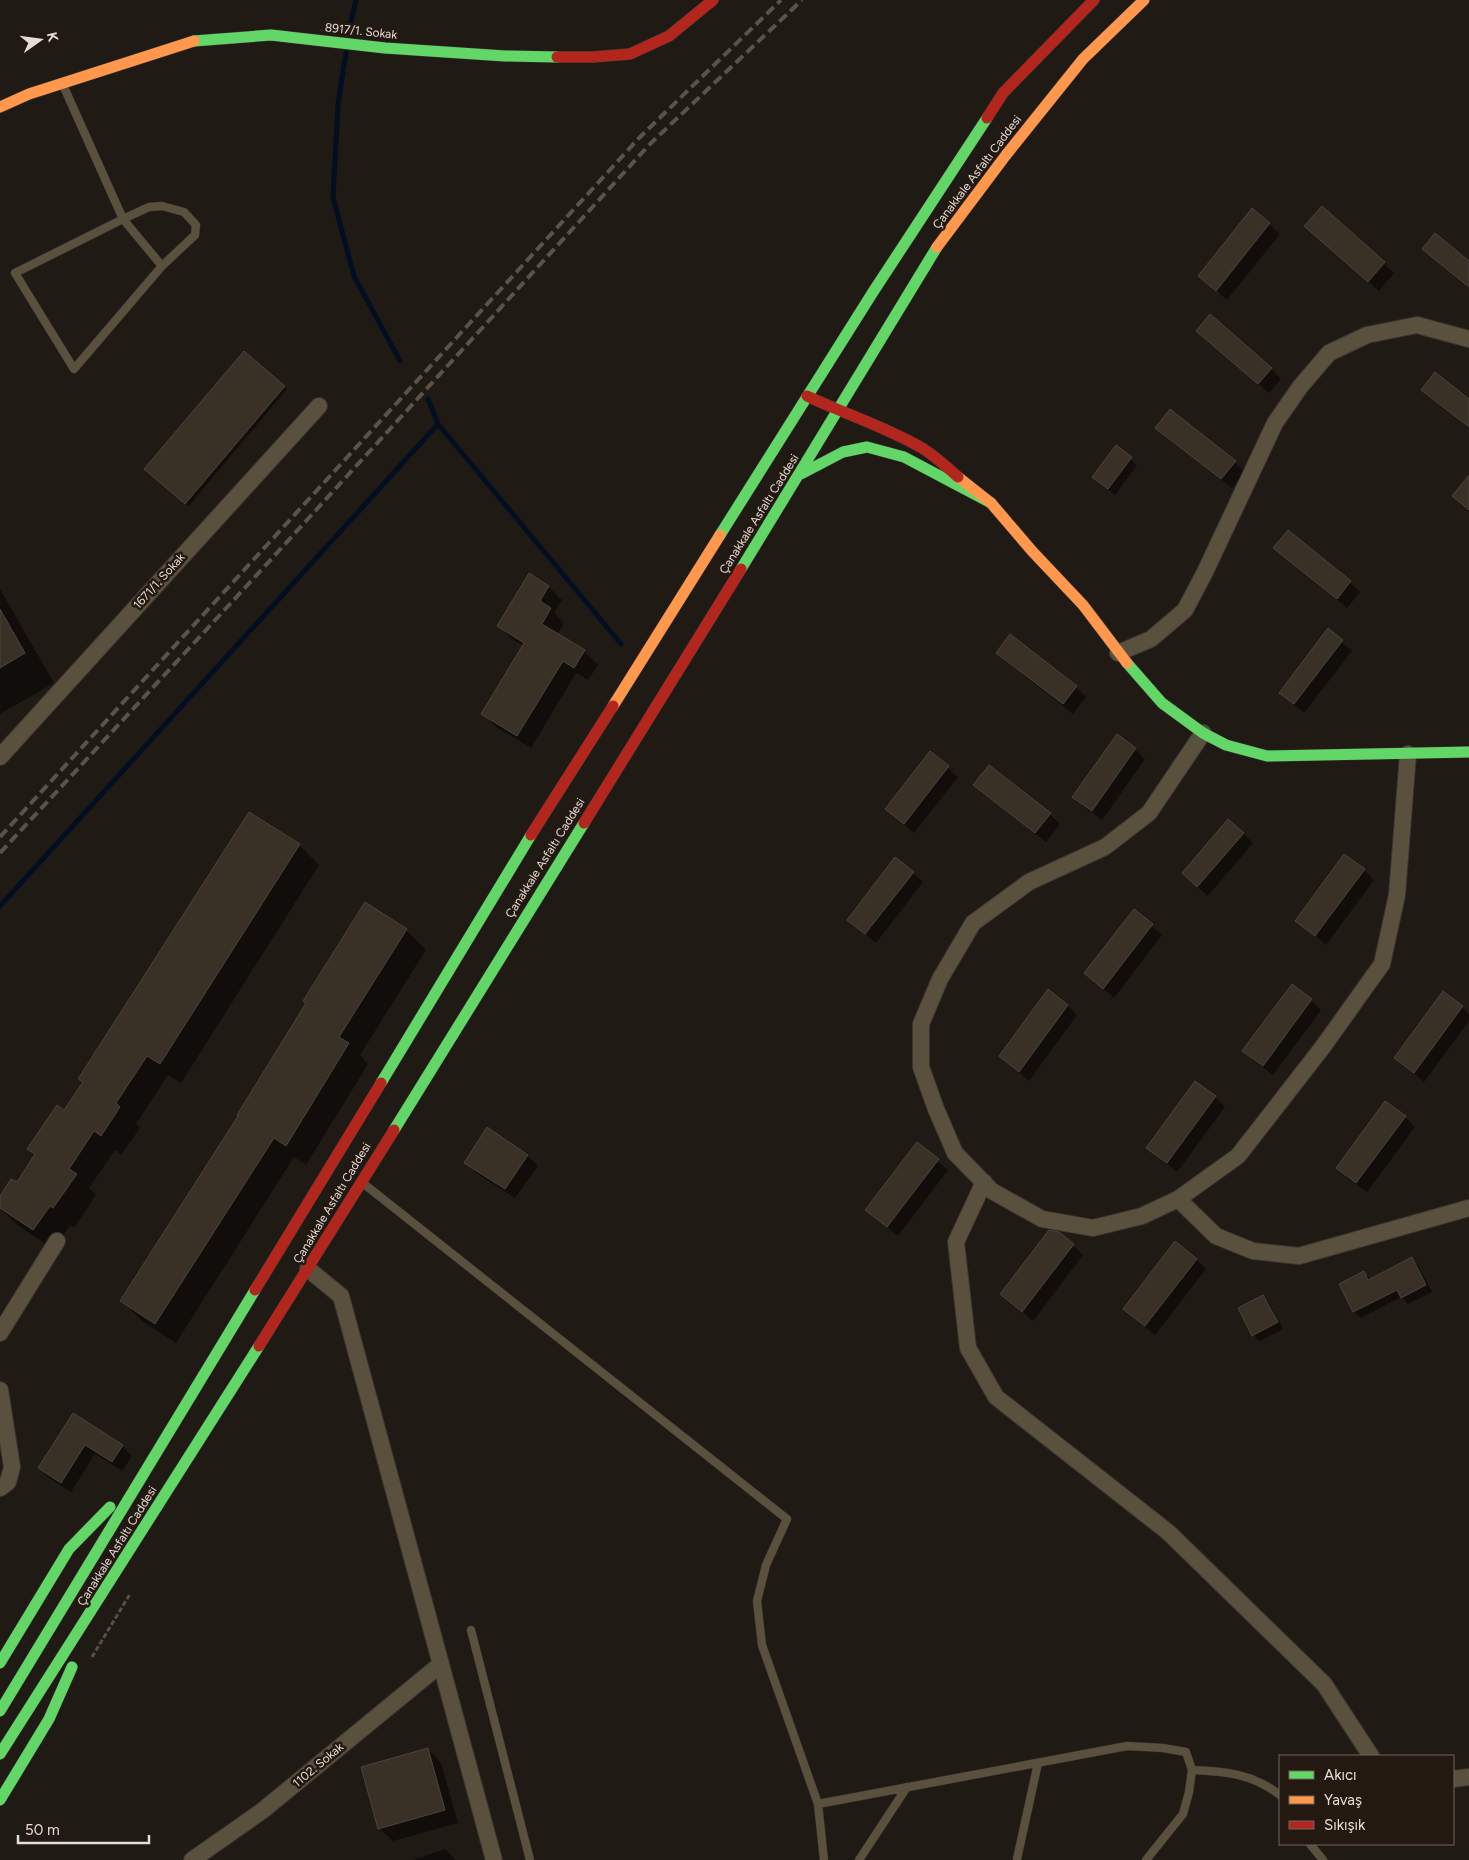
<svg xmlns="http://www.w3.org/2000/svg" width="1469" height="1860" font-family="Figtree,sans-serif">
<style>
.shadow{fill:#0007}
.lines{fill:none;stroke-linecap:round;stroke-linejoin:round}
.stream{stroke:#030f21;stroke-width:5}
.building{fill:#3a3126;stroke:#49443f}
.lane-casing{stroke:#3a3530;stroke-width:9}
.street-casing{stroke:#3a3530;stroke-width:18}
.fast-casing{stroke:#3a3530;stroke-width:12}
.slow-casing{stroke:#3a3530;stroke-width:12}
.jam-casing{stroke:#3a3530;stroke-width:12}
.path{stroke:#565042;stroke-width:3;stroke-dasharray:5 2.5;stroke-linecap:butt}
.lane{stroke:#59513e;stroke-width:8}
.street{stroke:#59513e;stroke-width:16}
.fast{stroke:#63d668;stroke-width:11}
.slow{stroke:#ff974d;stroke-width:11}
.jam{stroke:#b3261e;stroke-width:11}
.rail{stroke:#5a5347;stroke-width:4;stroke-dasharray:10 5;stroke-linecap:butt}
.labels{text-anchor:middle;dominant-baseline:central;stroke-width:5;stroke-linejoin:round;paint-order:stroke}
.street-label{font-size:12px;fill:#e5ddd7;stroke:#241910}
</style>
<rect width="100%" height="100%" fill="#1f1a14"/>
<path class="shadow" d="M1322,208L1394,273L1379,291L1316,236Z
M1253,210L1280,234L1227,300L1200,276Z
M1207,340L1271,369L1281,379L1269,393Z
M284,387L287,389L189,506L149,472Z
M1423,389L1469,401V428L1433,399Z
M1157,428L1235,462L1245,472L1232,488L1167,438Z
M1116,447L1137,465L1115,495L1093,477Z
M1275,548L1350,582L1360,592L1347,608Z
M549,587L562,600L554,613L564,623L557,635L584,651L598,665L588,680L576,673L531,748L496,727L483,713L524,646L512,639L499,626Z
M0,589L54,683L0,714Z
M1328,630L1352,651L1304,713L1280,693Z
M998,653L1076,687L1086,697L1073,714L1008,663Z
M1135,749L1145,759L1102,820L1084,807L1074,797Z
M931,753L958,777L914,833L887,809Z
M989,766L1050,814L1060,824L1046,842L985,794L975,785Z
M1243,833L1253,843L1208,896L1193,883Z
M299,845L319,865L181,1083L168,1075L136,1124L140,1128L121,1155L115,1150L89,1188L96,1195L74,1228L70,1225L54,1250L16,1224L0,1208V1198L17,1184L36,1156L29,1149L65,1112Z
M1364,870L1374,880L1326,945L1297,920Z
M913,873L923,882L876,943L848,920Z
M1134,911L1162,935L1114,998L1085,973Z
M406,930L426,950L360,1055L368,1064L306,1165L294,1157L176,1343L142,1321L122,1301Z
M1311,1000L1321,1010L1273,1075L1254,1061L1244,1051Z
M1067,1005L1077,1015L1029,1081L1000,1056Z
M1462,1007L1469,1014V1021L1424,1082L1395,1057Z
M1215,1097L1225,1107L1177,1172L1148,1148Z
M1405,1117L1415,1127L1367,1192L1347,1178L1338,1168Z
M917,1144L948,1170L898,1236L866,1210Z
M528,1156L538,1166L515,1198L476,1173L466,1163Z
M1059,1233L1083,1255L1033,1321L1002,1294Z
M1412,1258L1418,1265L1432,1292L1408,1304L1401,1297L1361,1318L1354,1312L1340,1285L1364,1273L1371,1280Z
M1196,1259L1206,1269L1155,1335L1124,1309Z
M1263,1296L1269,1303L1283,1329L1260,1341L1253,1335Z
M73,1415L122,1446L132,1456L122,1471L95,1454L71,1492L49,1478L39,1468Z
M428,1749L441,1763L458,1823L393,1841L379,1828Z
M445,1849L456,1860H413Z"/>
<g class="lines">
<path class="stream" d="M351,22L356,0
M346,53L338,104L333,197L354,276L400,361
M438,424L621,644
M0,906L438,424L428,399"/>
</g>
<path class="building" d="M1322,206L1385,262L1368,282L1304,226Z
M1252,208L1270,223L1216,291L1198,276Z
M1435,233L1469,261V287L1422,249Z
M1210,314L1272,368L1258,384L1196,331Z
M244,351L285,386L185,504L144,469Z
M1435,372L1469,399V427L1421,390Z
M1170,409L1236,461L1221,479L1155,428Z
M1116,445L1132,457L1108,489L1092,477Z
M1469,475V510L1452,496Z
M1288,530L1351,581L1337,599L1273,548Z
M529,573L549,586L540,601L551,608L542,624L585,650L574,668L563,661L517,736L481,714L524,643L497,626Z
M0,609L25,653L0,668Z
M1328,628L1343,640L1294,704L1279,693Z
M1010,634L1077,686L1063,704L996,653Z
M1117,734L1136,748L1092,811L1072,797Z
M930,751L949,766L904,824L885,809Z
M989,765L1051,813L1035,833L973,785Z
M249,812L300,844L160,1064L147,1056L116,1103L120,1107L101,1136L94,1131L69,1169L77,1174L53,1208L50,1206L33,1230L0,1208V1196L11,1179L17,1182L35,1154L27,1149L57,1105L64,1110L83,1082L78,1079Z
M1228,819L1244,833L1197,887L1182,873Z
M1344,854L1365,869L1315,936L1295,921Z
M895,857L914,872L865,934L847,920Z
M365,902L407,929L339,1037L349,1043L286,1146L274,1138L155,1324L120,1301L238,1116L237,1115L306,1003L303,1001Z
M1134,909L1153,924L1103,989L1084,973Z
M1292,984L1312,999L1263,1066L1242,1051Z
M1048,989L1068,1005L1019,1072L999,1056Z
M1443,991L1463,1006L1414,1073L1394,1058Z
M1195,1081L1216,1096L1167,1163L1146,1148Z
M1385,1101L1406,1116L1356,1183L1336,1168Z
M487,1127L528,1155L505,1189L464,1163Z
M917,1142L939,1159L887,1227L865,1210Z
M1049,1230L1059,1232L1074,1244L1022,1312L1000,1294Z
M1175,1241L1197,1259L1145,1326L1123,1309Z
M1412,1257L1426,1285L1401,1298L1397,1290L1353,1312L1339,1284L1364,1271L1368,1280Z
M1263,1295L1278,1322L1252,1336L1238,1308Z
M73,1413L123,1445L112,1462L85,1445L61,1483L38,1468Z
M428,1748L445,1810L378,1829L361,1767Z"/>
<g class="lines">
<defs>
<path id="lane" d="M63,85L123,219L162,266
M162,206L184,212L196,225L195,235L162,266L74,369L15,273L123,219L149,207Z
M364,1184L787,1519L766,1565L757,1601L762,1645L818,1804L824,1860
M471,1630L530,1860
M1192,1770C1225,1771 1253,1774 1280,1795
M818,1804L1127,1746L1163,1748L1186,1752L1192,1770L1189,1792L1183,1814L1146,1860
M1310,1844L1323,1860
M1017,1859L1038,1763
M859,1860L907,1787"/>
<path id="street" d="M1118,653L1151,639L1185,610L1205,572L1275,423L1300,387L1329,353L1367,335L1417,325L1469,339
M1203,733L1149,813L1105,847L1029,882L973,923L940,979L921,1024V1067L936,1109L955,1153L992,1191L1042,1219L1093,1228L1142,1216L1178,1199L1238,1156L1322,1048L1382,964L1397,895L1408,754
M0,757L319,406
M984,1182L956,1242L968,1348L996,1397L1168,1532L1324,1684L1371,1756
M1178,1199L1216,1236L1253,1251L1299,1256L1469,1208
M308,1269L341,1296L494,1860
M0,1333L57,1241
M0,1390L12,1467L8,1482L0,1488
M1453,1779L1469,1777
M192,1860L262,1811L441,1664"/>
<path id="fast" d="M194,41L271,35L385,48L505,56L557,57
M801,474L843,452L867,447L904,457L991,503
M720,535L873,292L987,118
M741,569L937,247
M1127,663L1162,703L1203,733L1226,745L1267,756L1469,752
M381,1083L531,835
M394,1130L584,823
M0,1663L69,1549L110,1507
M0,1711L255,1290
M0,1754L259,1346
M0,1800L49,1719L72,1667"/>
<path id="slow" d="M0,107L29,94L194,41
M937,247L1006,155L1083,59L1144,0
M958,477L991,503L1032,551L1083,605L1127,663
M613,706L720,535"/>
<path id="jam" d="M557,57H593L630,54L669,36L713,0
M987,118L1003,93L1094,0
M807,396C845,414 886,427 922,448C935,456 947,467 958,477
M584,823L741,569
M531,835L613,706
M255,1290L381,1083
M259,1346L394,1130"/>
</defs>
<use href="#lane" class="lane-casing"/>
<use href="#street" class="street-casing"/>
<use href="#fast" class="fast-casing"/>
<use href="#slow" class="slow-casing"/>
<use href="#jam" class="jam-casing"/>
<path class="path" d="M92,1657L130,1594"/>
<use href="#lane" class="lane"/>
<use href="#street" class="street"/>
<use href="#fast" class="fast"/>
<use href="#slow" class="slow"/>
<use href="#jam" class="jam"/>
<path class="rail" d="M0,837L639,138L781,0
M0,853L254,578L650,144L802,0"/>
</g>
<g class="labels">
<g class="street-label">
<text transform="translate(361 31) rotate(6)">8917/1. Sokak</text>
<text transform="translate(977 172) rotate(-53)">Çanakkale Asfaltı Caddesi</text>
<text transform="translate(759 514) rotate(-58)">Çanakkale Asfaltı Caddesi</text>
<text transform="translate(159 581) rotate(-48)">1671/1. Sokak</text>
<text transform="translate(545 858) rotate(-58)">Çanakkale Asfaltı Caddesi</text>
<text transform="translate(332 1203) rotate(-59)">Çanakkale Asfaltı Caddesi</text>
<text transform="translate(117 1546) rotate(-58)">Çanakkale Asfaltı Caddesi</text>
<text transform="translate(318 1765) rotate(-40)">1102. Sokak</text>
</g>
</g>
<rect x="1279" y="1755" width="175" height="90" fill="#241910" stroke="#716760"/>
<rect x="1289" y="1771" width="25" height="8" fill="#63d668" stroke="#716760"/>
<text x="1324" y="1780" font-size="15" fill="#e5ddd7">Akıcı</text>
<rect x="1289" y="1796" width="25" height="8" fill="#ff974d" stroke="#716760"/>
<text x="1324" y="1805" font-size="15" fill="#e5ddd7">Yavaş</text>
<rect x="1289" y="1821" width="25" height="8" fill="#b3261e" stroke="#716760"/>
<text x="1324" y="1830" font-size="15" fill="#e5ddd7">Sıkışık</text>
<g transform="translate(40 40) rotate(76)" stroke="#241910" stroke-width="4" paint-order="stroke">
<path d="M0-4L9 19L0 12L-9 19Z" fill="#e5ddd7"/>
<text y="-8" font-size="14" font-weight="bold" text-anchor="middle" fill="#e5ddd7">K</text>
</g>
<path d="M18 1835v8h131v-8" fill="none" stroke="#e5ddd7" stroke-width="2.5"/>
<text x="25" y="1835" font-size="15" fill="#e5ddd7" stroke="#241910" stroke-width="4" paint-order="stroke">50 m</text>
</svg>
